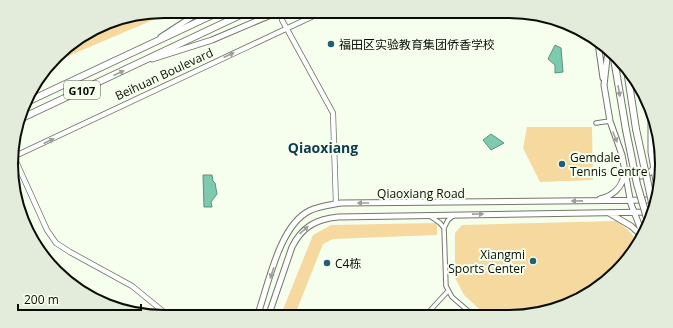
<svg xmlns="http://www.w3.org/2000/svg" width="673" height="328" font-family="'Open Sans','Noto Sans SC',sans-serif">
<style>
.green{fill:#f5d99e}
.water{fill:#7ecaaf;stroke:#5b917d}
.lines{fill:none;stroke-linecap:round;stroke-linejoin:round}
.secondary-tunnel{stroke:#d3dbca;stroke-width:4.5;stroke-dasharray:4.5 2;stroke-linecap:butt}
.street-casing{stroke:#717869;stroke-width:5.5}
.secondary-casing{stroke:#717869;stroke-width:6}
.primary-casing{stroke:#717869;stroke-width:7}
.highway-casing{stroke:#717869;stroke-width:8}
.street{stroke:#fff;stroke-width:3.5}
.secondary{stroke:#fff;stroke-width:4.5}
.primary{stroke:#fff;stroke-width:5}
.highway{stroke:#fff;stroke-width:6}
.highway-bridge-casing{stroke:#717869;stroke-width:8;stroke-linecap:butt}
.highway-bridge{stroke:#fff;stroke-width:6}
.oneway{fill:#9d9e9c}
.poi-dot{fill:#255c77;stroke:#f6ffed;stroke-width:1.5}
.labels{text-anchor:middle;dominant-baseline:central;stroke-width:4;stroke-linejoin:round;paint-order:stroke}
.shield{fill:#f6ffed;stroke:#51564c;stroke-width:1}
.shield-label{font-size:11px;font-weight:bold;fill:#0a0d07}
.poi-label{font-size:12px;fill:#0a0d07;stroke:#f6ffed;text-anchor:start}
.street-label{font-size:12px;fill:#0a0d07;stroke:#f6ffed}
.quarter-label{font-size:14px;font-weight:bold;fill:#0d3b4f;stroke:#f6ffed}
.rim{fill:none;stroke:#0a0d07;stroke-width:2}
</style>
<rect width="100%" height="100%" fill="#f6ffed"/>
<path class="green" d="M164,11H174L52,63L71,43L115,19Z
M527,127H592L593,180L540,182L523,148Z
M616,221L628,230L639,242C616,282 575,308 530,315C516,318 501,316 487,316L464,295L455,278V233L462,225Z
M437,223V235L333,239L323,244L294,317H280L313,235L331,225Z"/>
<path class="water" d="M555,45L561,48L563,72L555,73V65L548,59Z
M491,134L504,143L491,150L483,140Z
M203,175H212L213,181L215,183L217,194L211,202L212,207H204Z"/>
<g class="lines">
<path class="secondary-tunnel" d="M276,11L282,20"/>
<defs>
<path id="street" d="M596,123L610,121
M430,216L440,223L444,228
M453,216L448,220L444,228L446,286L452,297L474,316
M425,316L448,291"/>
<path id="secondary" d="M282,20L333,113L336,204
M13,157L324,11
M14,157L47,230L56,243L70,252L132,286L170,317"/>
<path id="primary" d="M161,37L201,11
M598,43L603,78
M608,50L604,85L610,121L622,155L631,204L643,235
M152,59L212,40L280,11
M651,106V152L657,187
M655,162L660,174
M625,169C633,179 646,179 654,168
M600,199C612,196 622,188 624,175
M609,213L631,226L642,236
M257,317C268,286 279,226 309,211C319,206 331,205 341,203L655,200
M268,317L292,247C302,227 316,219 338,217L653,212"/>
<path id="highway" d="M265,17L277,11
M613,53L626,130
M627,70L636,129
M27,102L221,11
M20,119L249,11"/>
</defs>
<use href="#street" class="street-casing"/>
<use href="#secondary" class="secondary-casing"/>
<use href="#primary" class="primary-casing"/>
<use href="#highway" class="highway-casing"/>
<use href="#street" class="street"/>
<use href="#secondary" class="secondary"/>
<use href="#primary" class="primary"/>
<use href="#highway" class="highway"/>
<defs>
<path id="highway-bridge" d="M636,129L653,207
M626,130L637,184L649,225"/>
</defs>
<use href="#highway-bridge" class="highway-bridge-casing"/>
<use href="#highway-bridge" class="highway-bridge"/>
</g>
<defs><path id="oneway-solid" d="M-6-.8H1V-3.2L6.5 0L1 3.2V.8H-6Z"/></defs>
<g class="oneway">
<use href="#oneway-solid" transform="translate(229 55) rotate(-25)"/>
<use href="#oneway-solid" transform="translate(119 73) rotate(-25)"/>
<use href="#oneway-solid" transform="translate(619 91) rotate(80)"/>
<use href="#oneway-solid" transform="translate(615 137) rotate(68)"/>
<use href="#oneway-solid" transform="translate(49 141) rotate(-25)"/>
<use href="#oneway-solid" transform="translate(577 201) rotate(179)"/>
<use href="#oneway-solid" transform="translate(363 203) rotate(180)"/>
<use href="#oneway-solid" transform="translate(478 214) rotate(-1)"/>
<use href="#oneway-solid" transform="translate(304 230) rotate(-41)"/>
<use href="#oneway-solid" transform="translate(272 273) rotate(108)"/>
</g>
<g class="poi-dot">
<circle cx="331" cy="44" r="4"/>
<circle cx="562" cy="164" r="4"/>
<circle cx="533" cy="261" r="4"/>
<circle cx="327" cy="263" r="4"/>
</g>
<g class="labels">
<rect class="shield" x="64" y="81" width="36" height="18" rx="3"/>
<g class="shield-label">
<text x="82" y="90">G107</text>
</g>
<g class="poi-label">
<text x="339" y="44">福田区实验教育集团侨香学校</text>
<text x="570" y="157">Gemdale<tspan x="570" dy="14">Tennis Centre</tspan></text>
<text x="525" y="254" text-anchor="end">Xiangmi<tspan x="525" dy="14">Sports Center</tspan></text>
<text x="335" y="263">C4栋</text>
</g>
<g class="street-label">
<text transform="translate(164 74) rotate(-25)">Beihuan Boulevard</text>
<text x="421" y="193">Qiaoxiang Road</text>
</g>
<g class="quarter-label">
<text x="323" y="147">Qiaoxiang</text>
</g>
</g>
<path d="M0 0H673V328H0ZM164 18H509A146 146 0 0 1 655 164V164A146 146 0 0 1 509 310H164A146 146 0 0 1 18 164V164A146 146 0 0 1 164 18Z" fill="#e3ecdb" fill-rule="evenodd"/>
<path class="rim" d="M164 18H509A146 146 0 0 1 655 164V164A146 146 0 0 1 509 310H164A146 146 0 0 1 18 164V164A146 146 0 0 1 164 18Z"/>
<path d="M18 304v6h123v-6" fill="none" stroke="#0a0d07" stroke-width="2"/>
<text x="24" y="304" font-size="12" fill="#0a0d07" stroke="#f6ffed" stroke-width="3" paint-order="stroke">200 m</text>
</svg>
